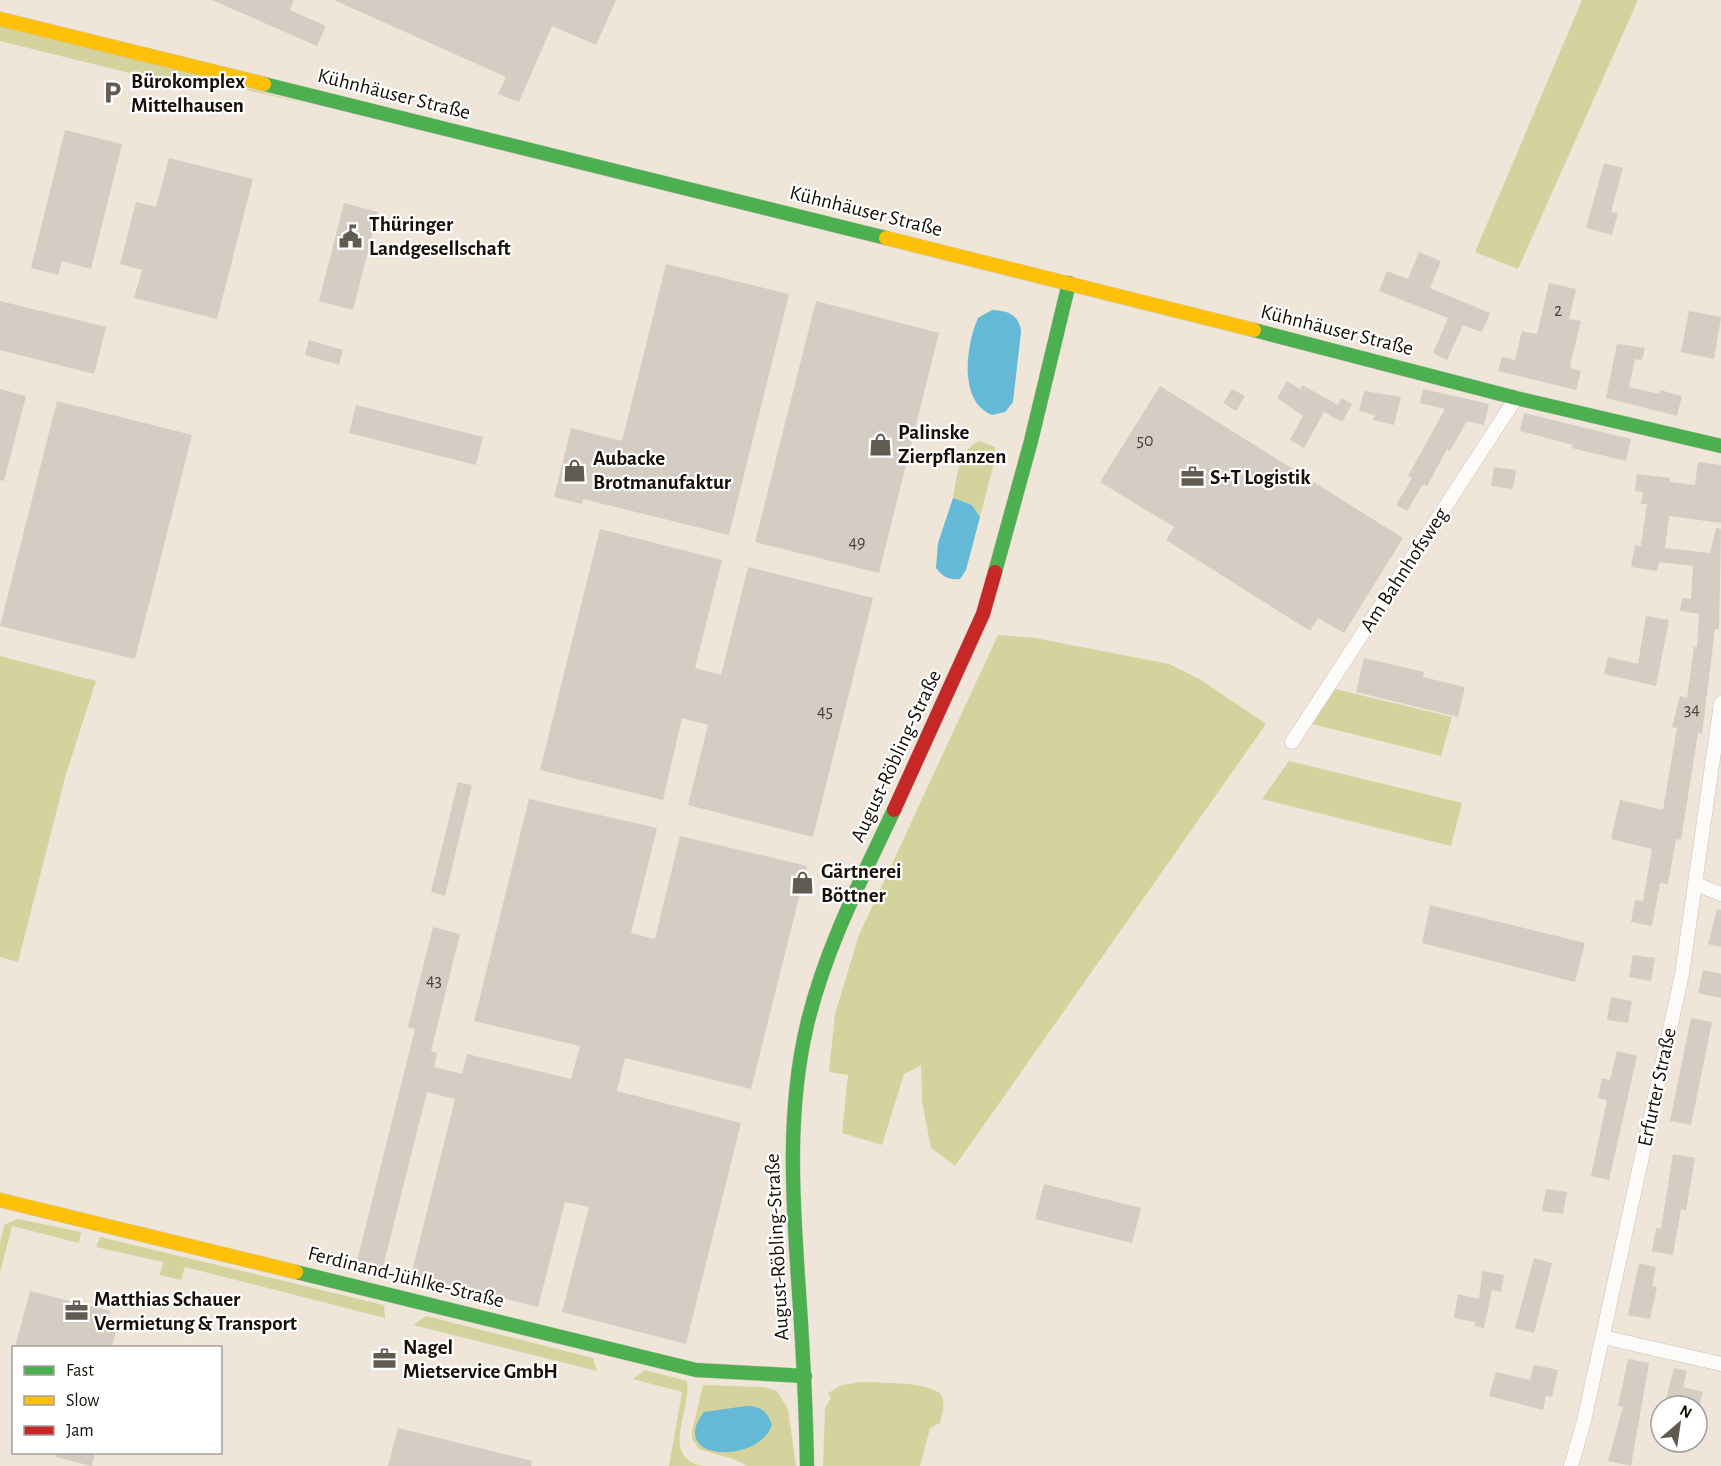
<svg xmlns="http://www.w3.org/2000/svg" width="1721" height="1466" viewBox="0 0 1721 1466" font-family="'Alegreya Sans',sans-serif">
	<rect width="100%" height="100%" fill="#efe5d9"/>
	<g fill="#d5d39d">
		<polygon points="1582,0 1638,0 1518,269 1475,252"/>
		<polygon points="0,25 309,104 210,82 178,85 0,41"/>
		<path d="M979,441L995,447L996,455L980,517L972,505L953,498C957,477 958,451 979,441Z"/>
		<polygon points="998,635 1035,638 1169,664 1201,680 1266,724 955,1166 931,1148 922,1101 921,1065 904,1074 882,1145 842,1133 848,1075 829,1072 835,1014 859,935"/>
		<polygon points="0,656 96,681 66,774 18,962 0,957"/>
		<polygon points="1335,689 1452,717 1441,756 1312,724"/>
		<polygon points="1289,761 1462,803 1451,846 1262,799"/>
		<polygon points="18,1219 81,1232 79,1243 12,1226 0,1273 0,1243 4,1225"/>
		<polygon points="100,1237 384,1305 385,1318 185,1267 181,1280 160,1275 163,1262 96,1247"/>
		<polygon points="426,1316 593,1358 597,1371 413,1325"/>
		<path d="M645,1370L687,1381C692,1409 659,1458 703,1466H669L682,1392L633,1379Z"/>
		<path d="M861,1382C877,1383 931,1381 941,1395C946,1403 942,1415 940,1423L930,1428L920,1466H823L825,1408L831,1398L828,1393L842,1385Z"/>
		<polygon points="703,1385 764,1387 777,1391 788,1409 796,1466 748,1466 733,1459 699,1449 692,1439 692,1431"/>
	</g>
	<g fill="#64bad6">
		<path d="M992,310C1008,310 1020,316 1021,332L1013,402L1005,412L992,415C958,402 966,345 978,318Z"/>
		<path d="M953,498L972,505L980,517L966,570L960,579C948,580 943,577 936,568L938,543Z"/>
		<path d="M746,1406C761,1406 767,1411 772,1425C758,1465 666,1461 704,1412Z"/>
	</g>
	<g fill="#d5ccc3">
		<polygon points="212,0 294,0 290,10 326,26 317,46"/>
		<polygon points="334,0 616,0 596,45 552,26 519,102 498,94 506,77"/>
		<polygon points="65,130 122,144 91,269 62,261 58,275 31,268"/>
		<polygon points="169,158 253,179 217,319 134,298 142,270 120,264 136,202 156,207"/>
		<polygon points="1604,163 1623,168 1611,212 1618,213 1612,235 1586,228"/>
		<polygon points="344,203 378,212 353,310 319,301"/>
		<polygon points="1419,252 1441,261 1430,288 1490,313 1482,332 1463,325 1447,360 1433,353 1448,318 1379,291 1387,271 1408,279"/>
		<polygon points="666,264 789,294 729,535 583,499 582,504 554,497 571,428 622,441"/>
		<polygon points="1549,283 1576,289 1569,319 1581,321 1570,365 1571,368 1581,371 1576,390 1498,371 1502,357 1515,360 1522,331 1537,334"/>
		<polygon points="0,301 106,327 94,374 0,350"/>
		<polygon points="816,301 939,333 879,573 755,542"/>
		<polygon points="1689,311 1721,317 1714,359 1681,352"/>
		<polygon points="309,340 343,350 339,365 305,355"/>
		<polygon points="1617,344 1645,348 1642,360 1635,359 1629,387 1659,394 1660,390 1682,396 1677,416 1606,398"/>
		<polygon points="1287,381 1300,389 1302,385 1338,405 1341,398 1352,404 1342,422 1324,412 1304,448 1290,440 1303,416 1277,398"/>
		<polygon points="1160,386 1403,538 1344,633 1318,618 1310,631 1166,540 1174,527 1100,482"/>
		<polygon points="0,389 26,396 4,481 0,480"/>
		<polygon points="1232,389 1245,396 1236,411 1223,403"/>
		<polygon points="1423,389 1489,404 1484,425 1467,421 1450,451 1447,449 1427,486 1423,484 1407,511 1396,505 1412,478 1408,476 1445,409 1420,403"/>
		<polygon points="1364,391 1401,397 1394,425 1373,420 1375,415 1359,411"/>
		<polygon points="57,401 192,435 135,659 0,626"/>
		<polygon points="356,405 483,437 476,465 349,433"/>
		<polygon points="1524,413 1631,439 1626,461 1572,448 1573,445 1520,431"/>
		<polygon points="1698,462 1721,465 1721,523 1669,516 1665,548 1710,553 1716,528 1721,529 1719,629 1715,629 1702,734 1698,733 1681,840 1676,839 1668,884 1660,883 1652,926 1631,922 1635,900 1643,901 1652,849 1611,839 1620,800 1663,810 1677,728 1672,727 1680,696 1687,698 1694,647 1697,647 1699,614 1680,611 1682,598 1691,599 1693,566 1659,562 1657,571 1631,567 1635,545 1641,546 1647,504 1641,504 1643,492 1635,491 1637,474 1670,478 1670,482 1695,485"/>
		<polygon points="1494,467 1516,470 1513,489 1491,486"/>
		<polygon points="600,529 722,560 695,668 721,675 748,567 873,598 813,837 688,805 708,725 682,718 663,800 540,770"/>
		<polygon points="1646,616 1669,620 1656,686 1604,674 1608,657 1638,664"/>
		<polygon points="1364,658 1424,672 1423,677 1465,687 1458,717 1356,692"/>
		<polygon points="458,782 472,785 445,896 431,892"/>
		<polygon points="529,799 657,828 631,933 655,939 680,836 807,866 751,1089 625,1058 617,1091 741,1123 686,1344 562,1312 589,1207 565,1202 538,1307 411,1275 455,1099 427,1092 381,1275 355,1269 415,1029 408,1027 433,927 460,934 431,1051 437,1053 434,1067 462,1074 467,1054 571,1079 580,1046 474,1021"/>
		<polygon points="1430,905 1585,943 1575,982 1422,943"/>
		<polygon points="1717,909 1721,910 1721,947 1708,944"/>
		<polygon points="1633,955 1655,958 1651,981 1629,977"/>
		<polygon points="1703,970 1721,974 1721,998 1698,993"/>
		<polygon points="1611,997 1632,1001 1628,1023 1607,1020"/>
		<polygon points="1691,1018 1712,1022 1691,1125 1670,1121"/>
		<polygon points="1617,1051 1637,1056 1609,1180 1591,1176 1607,1100 1598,1098 1602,1078 1610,1080"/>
		<polygon points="1673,1154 1695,1158 1686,1210 1681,1209 1673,1255 1652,1251 1656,1228 1661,1229"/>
		<polygon points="1044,1184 1141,1208 1132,1243 1035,1219"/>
		<polygon points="1546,1189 1567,1192 1563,1214 1542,1211"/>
		<polygon points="1534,1258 1552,1263 1534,1333 1515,1328"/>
		<polygon points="1639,1263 1656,1267 1652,1286 1657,1287 1650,1319 1628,1315"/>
		<polygon points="1482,1271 1504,1275 1501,1292 1492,1290 1484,1328 1475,1326 1475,1322 1454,1318 1458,1294 1479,1299"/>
		<polygon points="30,1291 110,1311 107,1325 117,1327 112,1347 15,1347"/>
		<polygon points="1628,1359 1649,1363 1631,1466 1608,1461 1623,1407 1618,1406"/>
		<polygon points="1534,1365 1558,1370 1552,1397 1546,1396 1543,1410 1489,1396 1496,1372 1530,1380"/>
		<polygon points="1674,1368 1687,1371 1683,1387 1703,1392 1699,1407 1666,1399"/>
		<polygon points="398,1428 532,1461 531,1466 388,1466"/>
		<polygon points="56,1452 95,1452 92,1466 55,1457"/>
	</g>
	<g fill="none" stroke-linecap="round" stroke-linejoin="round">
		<defs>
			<g id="street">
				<polyline points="1292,742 1516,398"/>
				<polyline points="1696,884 1721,894"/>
				<polyline points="1603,1337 1721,1364"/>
				<polyline points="1571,1466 1584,1421 1682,974 1721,703"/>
			</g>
			<g id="fast">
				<polyline points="264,84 886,238"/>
				<polyline points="1254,330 1516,398 1721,446"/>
				<polyline points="995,572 1031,441 1069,283"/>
				<polyline points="296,1272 696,1370 805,1376"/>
				<path d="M807,1466C806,1408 803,1351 799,1293C793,1204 786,1114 807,1025C825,949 861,880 894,810"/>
			</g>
			<g id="slow">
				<polyline points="0,19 264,84"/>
				<polyline points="886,238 1254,330"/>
				<polyline points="0,1200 296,1272"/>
			</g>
			<polyline id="jam" points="894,810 983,614 995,572"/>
		</defs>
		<use href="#street" stroke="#c8c1b7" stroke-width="15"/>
		<use href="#fast" stroke="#c8c1b7" stroke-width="15"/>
		<use href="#slow" stroke="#c8c1b7" stroke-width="15"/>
		<use href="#jam" stroke="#c8c1b7" stroke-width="15"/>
		<use href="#street" stroke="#fdfbf9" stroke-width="14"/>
		<use href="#fast" stroke="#4caf50" stroke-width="14"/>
		<use href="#slow" stroke="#ffc107" stroke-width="14"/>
		<use href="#jam" stroke="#c62828" stroke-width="14"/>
	</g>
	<defs>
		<symbol id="parking-bare" viewBox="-9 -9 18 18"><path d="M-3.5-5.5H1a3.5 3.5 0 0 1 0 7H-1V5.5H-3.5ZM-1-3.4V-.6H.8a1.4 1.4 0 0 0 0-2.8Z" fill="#625b51" stroke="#fff" stroke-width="2.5" paint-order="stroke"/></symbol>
		<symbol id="civic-bare" viewBox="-9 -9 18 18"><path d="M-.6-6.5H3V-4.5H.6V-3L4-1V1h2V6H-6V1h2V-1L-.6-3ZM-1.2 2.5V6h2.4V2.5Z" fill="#625b51" stroke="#fff" stroke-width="2.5" paint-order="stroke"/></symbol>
		<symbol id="shop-bare" viewBox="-9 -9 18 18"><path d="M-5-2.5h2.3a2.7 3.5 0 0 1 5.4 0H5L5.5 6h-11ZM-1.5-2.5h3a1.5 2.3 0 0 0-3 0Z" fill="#625b51" stroke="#fff" stroke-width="2.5" paint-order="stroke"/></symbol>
		<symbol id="office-bare" viewBox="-9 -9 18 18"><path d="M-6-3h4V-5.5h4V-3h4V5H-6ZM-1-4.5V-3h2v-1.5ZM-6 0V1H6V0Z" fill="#625b51" stroke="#fff" stroke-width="2.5" paint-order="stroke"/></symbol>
	</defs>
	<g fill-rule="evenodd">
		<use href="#parking-bare" x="96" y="76" width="33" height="33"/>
		<use href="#civic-bare" x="334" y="220" width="33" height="33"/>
		<use href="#shop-bare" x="864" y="428" width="33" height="33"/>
		<use href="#shop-bare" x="558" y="454" width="33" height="33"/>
		<use href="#office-bare" x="1176" y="460" width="33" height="33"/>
		<use href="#shop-bare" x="786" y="866" width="33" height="33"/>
		<use href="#office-bare" x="60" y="1294" width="33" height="33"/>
		<use href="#office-bare" x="368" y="1342" width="33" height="33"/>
	</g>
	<g text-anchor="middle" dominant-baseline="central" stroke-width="4.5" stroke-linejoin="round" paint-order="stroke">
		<g font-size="18" fill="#484139">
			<text x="1558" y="311">2</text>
			<text x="1145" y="441">50</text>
			<text x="857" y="543">49</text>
			<text x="1692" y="710">34</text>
			<text x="825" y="712">45</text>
			<text x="434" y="981">43</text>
		</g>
		<g font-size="21" font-weight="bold" fill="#161008" stroke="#fff" text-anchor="start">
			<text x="131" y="81">Bürokomplex<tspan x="131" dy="24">Mittelhausen</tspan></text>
			<text x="369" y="224">Thüringer<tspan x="369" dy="24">Landgesellschaft</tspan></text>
			<text x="898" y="432">Palinske<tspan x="898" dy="24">Zierpflanzen</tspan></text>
			<text x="593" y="458">Aubacke<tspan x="593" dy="24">Brotmanufaktur</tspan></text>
			<text x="1210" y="477">S+T Logistik</text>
			<text x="821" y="871">Gärtnerei<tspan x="821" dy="24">Böttner</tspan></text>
			<text x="94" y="1299">Matthias Schauer<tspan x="94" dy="24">Vermietung &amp; Transport</tspan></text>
			<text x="403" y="1347">Nagel<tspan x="403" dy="24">Mietservice GmbH</tspan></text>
		</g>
		<g font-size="21" fill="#161008" stroke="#fff">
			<text transform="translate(394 94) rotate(14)">Kühnhäuser Straße</text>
			<text transform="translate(866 211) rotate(14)">Kühnhäuser Straße</text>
			<text transform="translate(1337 330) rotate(14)">Kühnhäuser Straße</text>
			<text transform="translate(1404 570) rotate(-57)">Am Bahnhofsweg</text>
			<text transform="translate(896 756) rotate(-65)">August-Röbling-Straße</text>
			<text transform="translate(1657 1087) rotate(-78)">Erfurter Straße</text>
			<text transform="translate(777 1247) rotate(-93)">August-Röbling-Straße</text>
			<text transform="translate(406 1277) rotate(14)">Ferdinand-Jühlke-Straße</text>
		</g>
	</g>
	<rect x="12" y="1346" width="210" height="108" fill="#ffffff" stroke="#a29f9c" stroke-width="1.5"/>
	<rect x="24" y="1366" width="30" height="9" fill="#4caf50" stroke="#a29f9c" stroke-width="1.5"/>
	<text x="66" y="1376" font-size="18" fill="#161008">Fast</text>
	<rect x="24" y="1396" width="30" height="9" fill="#ffc107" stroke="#a29f9c" stroke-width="1.5"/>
	<text x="66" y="1406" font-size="18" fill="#161008">Slow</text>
	<rect x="24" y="1426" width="30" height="9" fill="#c62828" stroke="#a29f9c" stroke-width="1.5"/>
	<text x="66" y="1436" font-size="18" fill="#161008">Jam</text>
	<g transform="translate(1679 1424) rotate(29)"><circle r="28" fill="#ffffff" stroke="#a29f9c" stroke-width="1.5"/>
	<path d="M0-4.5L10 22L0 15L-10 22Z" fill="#625b51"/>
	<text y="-9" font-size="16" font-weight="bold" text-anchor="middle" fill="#161008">N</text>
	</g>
</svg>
